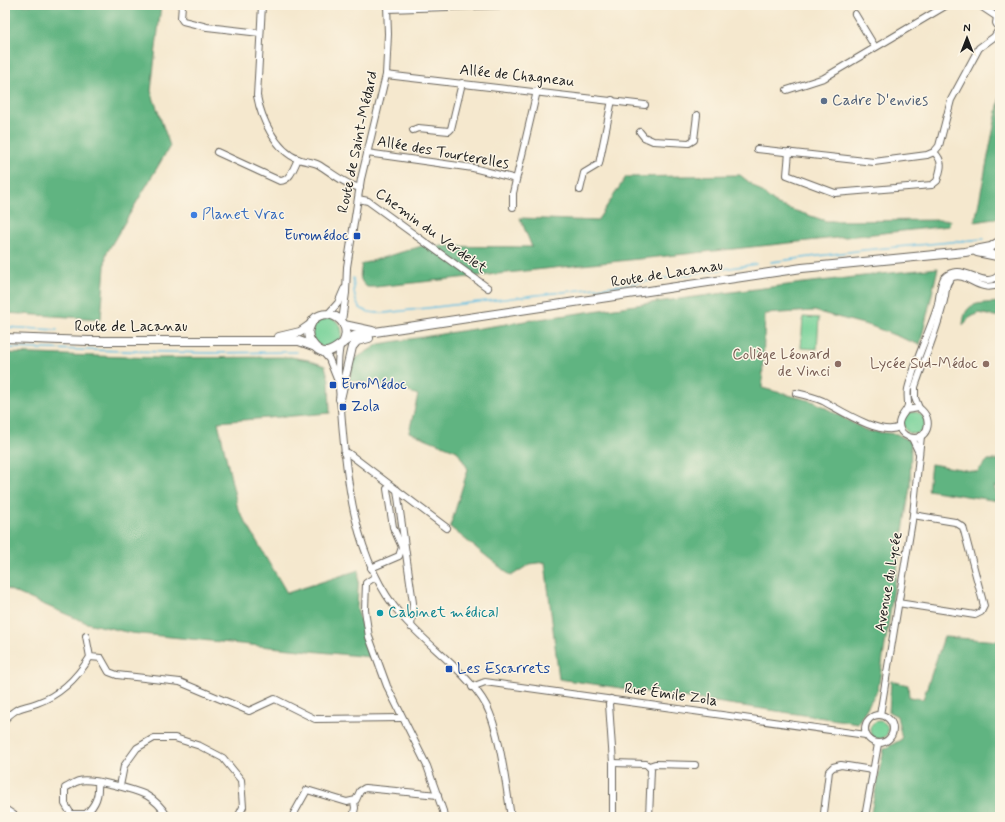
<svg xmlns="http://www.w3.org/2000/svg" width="1005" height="822" viewBox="0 0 1005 822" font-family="Mynerve,sans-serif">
	<rect width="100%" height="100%" fill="#fcf5e5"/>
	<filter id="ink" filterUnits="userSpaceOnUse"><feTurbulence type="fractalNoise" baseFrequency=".025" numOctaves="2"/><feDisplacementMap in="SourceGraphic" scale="8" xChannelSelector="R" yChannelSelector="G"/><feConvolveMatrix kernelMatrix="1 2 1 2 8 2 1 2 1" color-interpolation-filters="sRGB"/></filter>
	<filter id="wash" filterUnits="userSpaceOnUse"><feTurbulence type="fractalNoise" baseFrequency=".012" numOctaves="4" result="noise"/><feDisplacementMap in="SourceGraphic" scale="16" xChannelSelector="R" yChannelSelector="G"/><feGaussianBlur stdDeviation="0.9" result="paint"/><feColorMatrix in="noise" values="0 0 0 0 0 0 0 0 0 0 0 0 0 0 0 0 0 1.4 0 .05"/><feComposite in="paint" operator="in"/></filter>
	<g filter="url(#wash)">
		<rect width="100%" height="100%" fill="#f5e8ce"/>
		<g fill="#77d299" stroke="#4a775a">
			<polygon points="803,317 819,318 817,349 801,348"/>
			<circle cx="327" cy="333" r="15"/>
			<circle cx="914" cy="423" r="11"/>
			<circle cx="879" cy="730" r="9"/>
		</g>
		<g fill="#61b481" stroke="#3e684e">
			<polygon points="5,5 161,5 151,91 170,146 106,254 101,319 5,313"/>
			<polygon points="1000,96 1000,218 975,222"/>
			<path d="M740,175L778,205L826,221L950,220L949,226L375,287H367C358,280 360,274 362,264L422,246L532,247L520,218L597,221L626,177Z"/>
			<path d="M938,268L920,345L871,326L814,311L765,314L762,388L815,402L867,431L897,434L911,442L910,487L878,689L858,723L559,679L545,562L530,564L511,576L450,527L468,469L457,451L409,432L418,395L395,387L349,380L353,360L379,344C565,314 751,287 938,268Z"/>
			<path d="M1000,302V317L978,313L968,319L963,326C964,300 979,304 1000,302Z"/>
			<polygon points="5,353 156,358 291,357 308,360 325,366 329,380 330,413 218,422 238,509 287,593 359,570 357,608 370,657 131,633 87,623 5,588"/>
			<polygon points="988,460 1000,460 1000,488 994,486 998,501 928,490 931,464 977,472"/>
			<polygon points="944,637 1000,641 1000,817 870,817 884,749 902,739 897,716 889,712 891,681 908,685 909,697 923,699"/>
		</g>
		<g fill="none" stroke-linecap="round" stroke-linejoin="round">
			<g stroke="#66c0e3" stroke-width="1.5">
				<polyline points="771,262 864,250 983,239"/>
				<path d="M353,278C355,305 355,314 385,313L622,285L756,264"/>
				<polyline points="5,327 57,330"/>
				<polyline points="5,348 210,353 297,352"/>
			</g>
		</g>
	</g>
	<g filter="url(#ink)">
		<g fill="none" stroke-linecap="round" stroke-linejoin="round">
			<defs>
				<g id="minor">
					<polyline points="182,5 181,18 183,21 207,27 260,33"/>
					<path d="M262,5L257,96C261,118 276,151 298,159C306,162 312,161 319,165C332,173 346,185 360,188"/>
					<polyline points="979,5 997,17"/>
					<polyline points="388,9 507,5"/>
					<polyline points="855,14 875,47"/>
					<polyline points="1000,14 997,17 996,23 1000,30"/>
					<polyline points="386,75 645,105"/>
					<polyline points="787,90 824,78 947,5"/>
					<polyline points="413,130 418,128 449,131 451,129 462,83"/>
					<polyline points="640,132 644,137 653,141 689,143 694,140 697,115"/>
					<polyline points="757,149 874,162 927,155 934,152 939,146 951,100 979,48 994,37 999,29"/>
					<path d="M217,152L280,181C290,181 294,167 298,159"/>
					<path d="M789,152L787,175L835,193L932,185L937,181C941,168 944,162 934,152"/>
					<polyline points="367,153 473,168 516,179"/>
					<polyline points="580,190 584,173 599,164 612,100"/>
					<polyline points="358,199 368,201 488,288"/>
					<polyline points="513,207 513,193 537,91"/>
					<polyline points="328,314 338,303 344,289"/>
					<polyline points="342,321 346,293 347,267 361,179 386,75 388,34 387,5"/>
					<path d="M340,346C336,366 339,389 341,409C346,479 354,560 401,615C426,645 468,672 486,705C500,731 506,786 511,817"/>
					<polyline points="322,351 329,359 337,379"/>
					<path d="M796,393C805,395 814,397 823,401C840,410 881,437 899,427"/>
					<path d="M919,408L915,398V387C925,357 939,326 945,296C946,289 946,280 953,277C968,272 978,294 1000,284"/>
					<path d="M906,410L919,408C936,420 926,443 909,437C903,435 899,430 899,424C899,416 907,412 908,405C908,399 907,394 908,389C915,361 928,335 937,308C940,298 939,287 944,278C962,259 984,293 1000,274"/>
					<polyline points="912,438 919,453"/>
					<polyline points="344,453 348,453 447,528"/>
					<polyline points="397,490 413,603 411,627"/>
					<polyline points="371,568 399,556 402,547 393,527 387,489"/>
					<polyline points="375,577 366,583 365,610 369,637 387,686 427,766 443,811 444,817"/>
					<polyline points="898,603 975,615 981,612 984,606 963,527 955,522 913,515"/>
					<polyline points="86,636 90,657 101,658 109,672 117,675 180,682 249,711 275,699 315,719 402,718"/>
					<polyline points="472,687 485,682 866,735"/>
					<polyline points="611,699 609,704 613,763 613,817"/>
					<circle cx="879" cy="729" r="14"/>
					<polyline points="880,715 913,515 921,436"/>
					<path d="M5,719C20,705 20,709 37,703C60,695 77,678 90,657"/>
					<polyline points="613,763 646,764 651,769 649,817"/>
					<polyline points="649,766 655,764 695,765"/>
					<path d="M98,782C99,796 96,804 86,814H71L65,804V788C70,786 74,782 79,781C90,777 135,790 146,795C155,800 163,809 168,817"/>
					<polyline points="120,786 124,766 137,748 154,738 175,738 200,746 223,758 241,780 243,807 238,817"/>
					<polyline points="5,809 17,817"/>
					<polyline points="824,813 829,771 833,767 841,765 872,770"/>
					<polyline points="292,817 307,790 347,802 356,800 360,791 365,788 438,795"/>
					<polyline points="353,817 355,808 354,801"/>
					<polyline points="865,817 878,744"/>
				</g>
				<g id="major">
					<polyline points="977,252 997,256"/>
					<polyline points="344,325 372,331"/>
					<polyline points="279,337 300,332 310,325"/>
					<polyline points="5,338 89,341 299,341 313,346"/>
					<path d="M343,343C356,317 318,303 310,326C307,332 308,338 312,343C327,365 340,341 354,336C360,334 368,333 375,332L802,268L965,252L991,247L997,243"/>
					<polyline points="340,399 352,347 357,341 369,338"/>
				</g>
			</defs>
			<use href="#minor" stroke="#68635a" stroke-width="8"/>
			<use href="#major" stroke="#68635a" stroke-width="10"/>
			<use href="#minor" stroke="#fff" stroke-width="6"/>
			<use href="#major" stroke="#fff" stroke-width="8"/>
		</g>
	</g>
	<circle fill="#5c6f8a" stroke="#fcf5e5" stroke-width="1.5" cx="824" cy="101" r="4"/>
	<circle fill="#3f7fe0" stroke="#fcf5e5" stroke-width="1.5" cx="194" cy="215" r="4"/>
	<g fill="#1a4fb4" stroke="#fcf5e5" stroke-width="1.5">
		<rect x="353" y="232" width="8" height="8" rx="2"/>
		<rect x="329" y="381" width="8" height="8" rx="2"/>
		<rect x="339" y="403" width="8" height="8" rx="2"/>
		<rect x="445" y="665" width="8" height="8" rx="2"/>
	</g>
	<g fill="#8d6e63" stroke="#fcf5e5" stroke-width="1.5">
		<circle cx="838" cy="364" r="4"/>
		<circle cx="986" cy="364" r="4"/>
	</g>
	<circle fill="#0f9aa8" stroke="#fcf5e5" stroke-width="1.5" cx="380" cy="613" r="4"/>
	<g text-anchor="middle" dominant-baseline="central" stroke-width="3" stroke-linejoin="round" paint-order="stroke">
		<g font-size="15" fill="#1c1c1c" stroke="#fcf5e5">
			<text transform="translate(517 76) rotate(6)">Allée de Chagneau</text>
			<text transform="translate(358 142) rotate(-78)">Route de Saint-Médard</text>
			<text transform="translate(443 153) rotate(10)">Allée des Tourterelles</text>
			<text transform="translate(431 231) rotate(36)">Chemin du Verdelet</text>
			<text transform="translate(667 274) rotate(-9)">Route de Lacanau</text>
			<text x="131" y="327">Route de Lacanau</text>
			<text transform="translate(889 582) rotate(-80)">Avenue du Lycée</text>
			<text transform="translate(671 695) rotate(8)">Rue Émile Zola</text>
		</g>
		<g font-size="15" fill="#4e5e75" stroke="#fcf5e5" text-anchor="start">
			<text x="832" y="101">Cadre D'envies</text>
		</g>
		<g font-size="15" fill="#366cbe" stroke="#fcf5e5" text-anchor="start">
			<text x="202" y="215">Planet Vrac</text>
		</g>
		<g font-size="15" fill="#164399" stroke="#fcf5e5" text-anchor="start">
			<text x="349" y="236" text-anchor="end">Euromédoc</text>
			<text x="341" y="385">EuroMédoc</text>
			<text x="351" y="407">Zola</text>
			<text x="457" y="669">Les Escarrets</text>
		</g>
		<g font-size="15" fill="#785e54" stroke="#fcf5e5" text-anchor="end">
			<text x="830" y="355">Collège Léonard<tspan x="830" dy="17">de Vinci</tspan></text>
			<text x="978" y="364">Lycée Sud-Médoc</text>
		</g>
		<g font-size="15" fill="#0d838f" stroke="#fcf5e5" text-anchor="start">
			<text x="388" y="613">Cabinet médical</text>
		</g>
	</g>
	<rect width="1005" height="822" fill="none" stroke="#fcf5e5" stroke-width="20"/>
	<g transform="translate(967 38)" stroke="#fcf5e5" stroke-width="3" paint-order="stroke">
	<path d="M0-3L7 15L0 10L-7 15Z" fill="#1c1c1c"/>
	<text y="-6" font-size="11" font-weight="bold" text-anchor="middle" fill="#1c1c1c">N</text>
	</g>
</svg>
